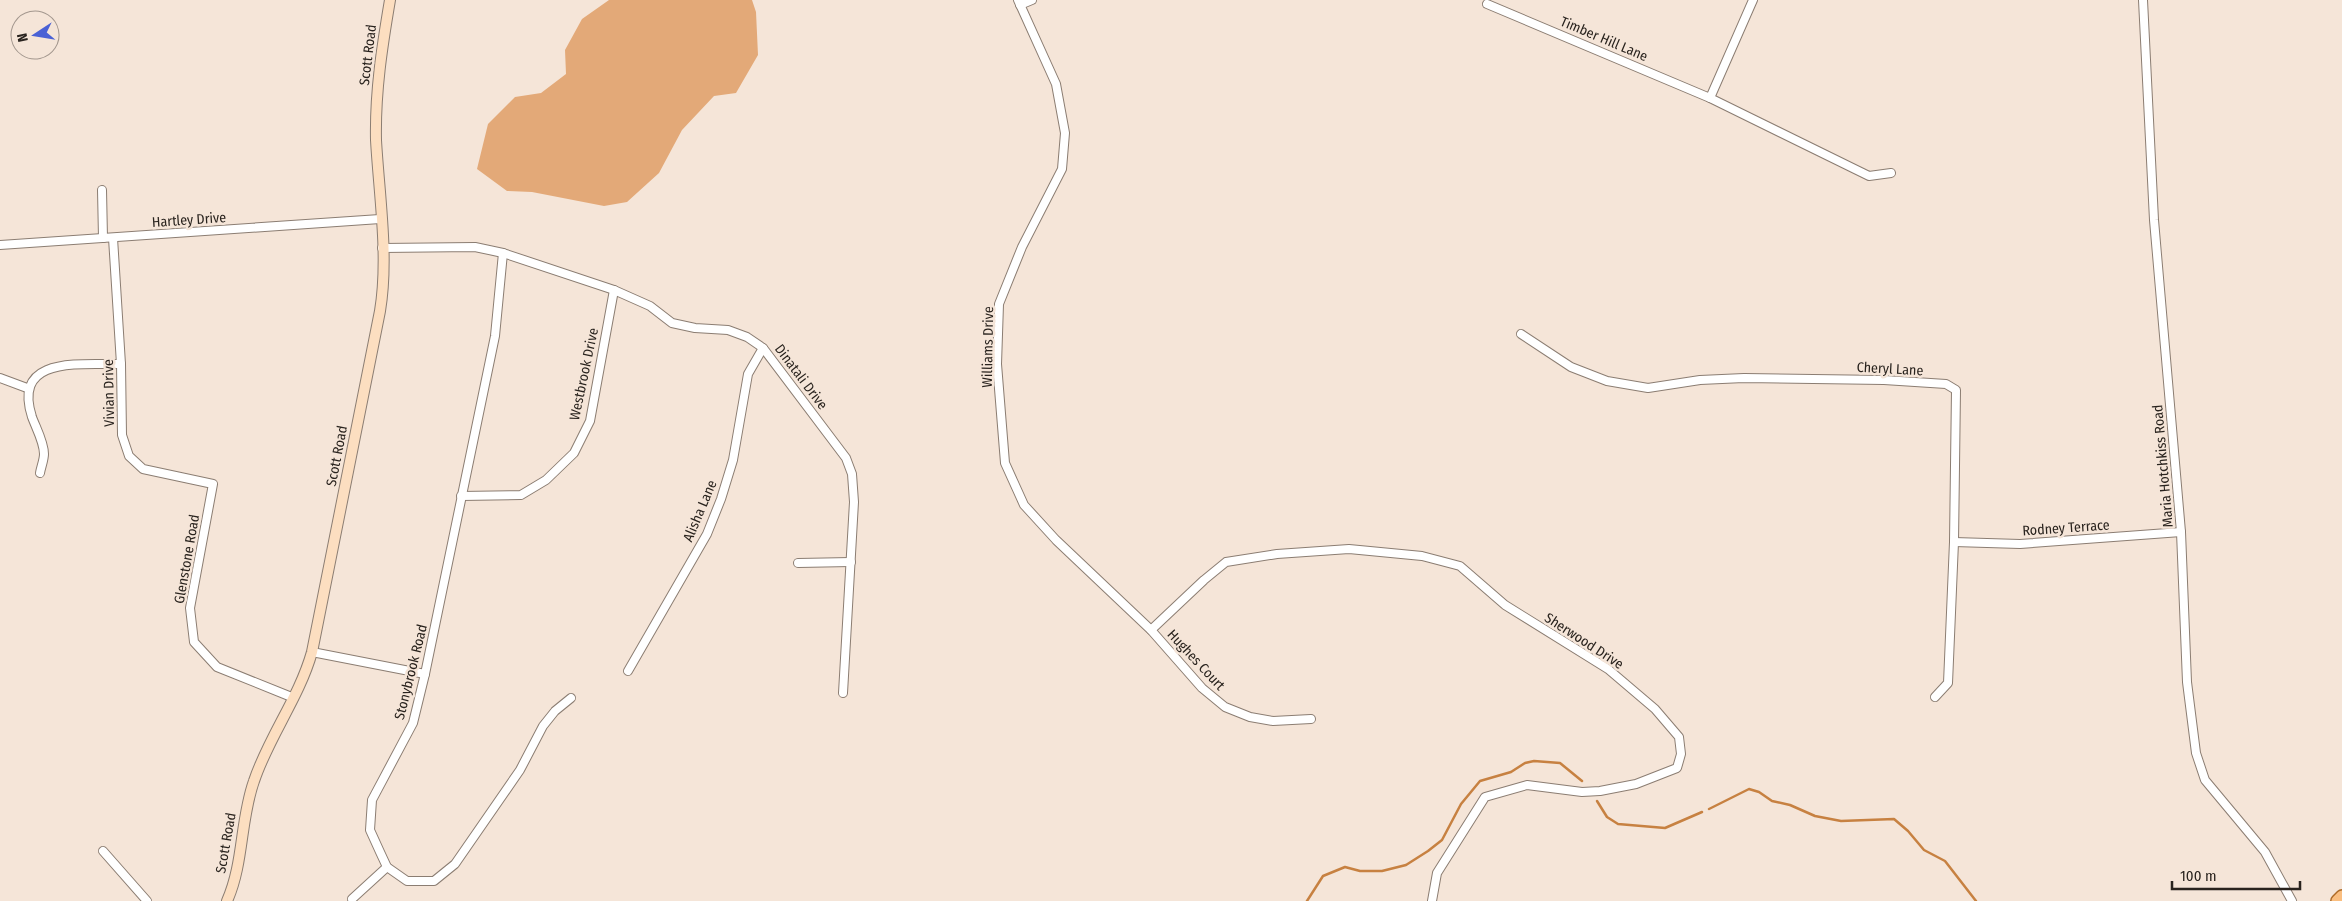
<svg xmlns="http://www.w3.org/2000/svg" width="2342" height="901" viewBox="0 0 2342 901" font-family="'Fira Sans Condensed',sans-serif">
	<rect width="100%" height="100%" fill="#f5e5d8"/>
	<polygon fill="#e3a978" points="609,0 752,0 756,12 758,55 736,93 714,96 682,130 659,173 627,202 604,206 532,192 507,191 477,169 488,124 515,97 541,93 566,74 565,50 582,19"/>
	<g fill="none" stroke-linecap="round" stroke-linejoin="round">
		<g stroke="#c78141" stroke-width="2.5">
			<polyline points="1597,801 1607,817 1618,824 1665,828 1702,812"/>
			<polyline points="1709,809 1749,789 1759,792 1772,801 1790,805 1815,816 1841,821 1894,819 1908,831 1924,850 1945,861 1976,901"/>
			<polyline points="1307,901 1323,876 1345,867 1360,871 1382,871 1406,865 1428,851 1442,840 1461,804 1480,781 1511,772 1525,763 1534,761 1560,763 1582,781"/>
		</g>
		<defs>
			<g id="minor">
				<polyline points="1018,0 1056,84 1065,133 1062,169 1022,247 999,304 997,364 1005,463 1024,505 1056,540 1151,630 1202,688 1225,707 1250,717 1273,721 1311,719"/>
				<polyline points="2143,0 2154,220 2181,532 2187,682 2196,753 2205,780 2265,852 2292,901"/>
				<polyline points="1487,4 1710,98 1869,176 1891,173"/>
				<polyline points="1020,5 1032,0"/>
				<polyline points="1710,98 1753,0"/>
				<polyline points="102,190 103,238"/>
				<polyline points="113,238 121,364 122,435 129,456 143,469 213,484 190,608 194,642 217,667 294,698"/>
				<polyline points="0,245 380,219"/>
				<polyline points="382,248 475,247 503,253 614,290 650,306 672,323 695,328 728,330 747,337 763,348 846,458 852,474 854,502 843,693"/>
				<polyline points="503,253 495,336 425,674 413,723 372,800 370,830 380,852 387,867 407,881 434,881 455,864 520,770 543,726 555,711 571,698"/>
				<polyline points="1521,334 1571,367 1607,381 1648,388 1700,380 1744,378 1884,380 1946,384 1956,390 1954,542 1948,683 1935,697"/>
				<polyline points="0,378 27,388"/>
				<path d="M40,473C41,467 44,460 44,454C44,442 36,428 32,417C12,355 81,365 121,364"/>
				<polyline points="461,496 521,495 546,480 574,453 590,421 614,290"/>
				<polyline points="1954,542 2020,544 2181,532"/>
				<polyline points="798,563 851,562"/>
				<polyline points="1151,630 1204,580 1226,562 1277,554 1349,549 1422,556 1460,566 1505,605 1608,669 1655,709 1679,737 1681,754 1677,768 1636,784 1600,791 1582,792 1527,785 1485,797 1437,873 1432,901"/>
				<polyline points="312,652 425,674"/>
				<polyline points="628,671 707,534 721,499 733,460 748,374 763,348"/>
				<polyline points="103,851 147,901"/>
				<polyline points="352,899 387,867"/>
			</g>
			<path id="secondary" d="M227,901C244,863 240,820 254,781C269,736 299,698 312,652L380,311C389,257 379,194 376,140C375,92 382,47 390,0"/>
			<polyline id="primary" points="2337,901 2342,896"/>
		</defs>
		<use href="#minor" stroke="#8b7d72" stroke-width="10"/>
		<use href="#secondary" stroke="#8b7d72" stroke-width="12"/>
		<use href="#primary" stroke="#ae6b27" stroke-width="14"/>
		<use href="#minor" stroke="#fff" stroke-width="8"/>
		<use href="#secondary" stroke="#fcdec0" stroke-width="10"/>
		<use href="#primary" stroke="#fabe80" stroke-width="11"/>
	</g>
	<g text-anchor="middle" dominant-baseline="central" stroke-width="5" stroke-linejoin="round" paint-order="stroke">
		<g font-size="14" fill="#29231e" stroke="#f5e5d8">
			<text transform="translate(1604 39) rotate(23)">Timber Hill Lane</text>
			<text transform="translate(368 55) rotate(-83)">Scott Road</text>
			<text transform="translate(189 220) rotate(-4)">Hartley Drive</text>
			<text transform="translate(988 347) rotate(-89)">Williams Drive</text>
			<text transform="translate(1890 369) rotate(3)">Cheryl Lane</text>
			<text transform="translate(584 374) rotate(-78)">Westbrook Drive</text>
			<text transform="translate(801 377) rotate(53)">Dinatali Drive</text>
			<text transform="translate(109 393) rotate(-91)">Vivian Drive</text>
			<text transform="translate(337 456) rotate(-79)">Scott Road</text>
			<text transform="translate(2163 466) rotate(-95)">Maria Hotchkiss Road</text>
			<text transform="translate(700 511) rotate(-67)">Alisha Lane</text>
			<text transform="translate(2066 528) rotate(-4)">Rodney Terrace</text>
			<text transform="translate(187 559) rotate(-80)">Glenstone Road</text>
			<text transform="translate(1584 641) rotate(33)">Sherwood Drive</text>
			<text transform="translate(1196 660) rotate(47)">Hughes Court</text>
			<text transform="translate(411 672) rotate(-76)">Stonybrook Road</text>
			<text transform="translate(226 843) rotate(-80)">Scott Road</text>
		</g>
	</g>
	<g transform="translate(35 35) rotate(258)"><circle r="24" fill="#f5e5d8" stroke="#a3978e"/>
	<path d="M0-4L9 19L0 12L-9 19Z" fill="#4a61d5"/>
	<text y="-8" font-size="14" font-weight="bold" text-anchor="middle" fill="#29231e">N</text>
	</g>
	<path d="M2172 881v8h128v-8" fill="none" stroke="#29231e" stroke-width="2.5"/>
	<text x="2180" y="881" font-size="15" fill="#29231e" stroke="#f5e5d8" stroke-width="4" paint-order="stroke">100 m</text>
</svg>
